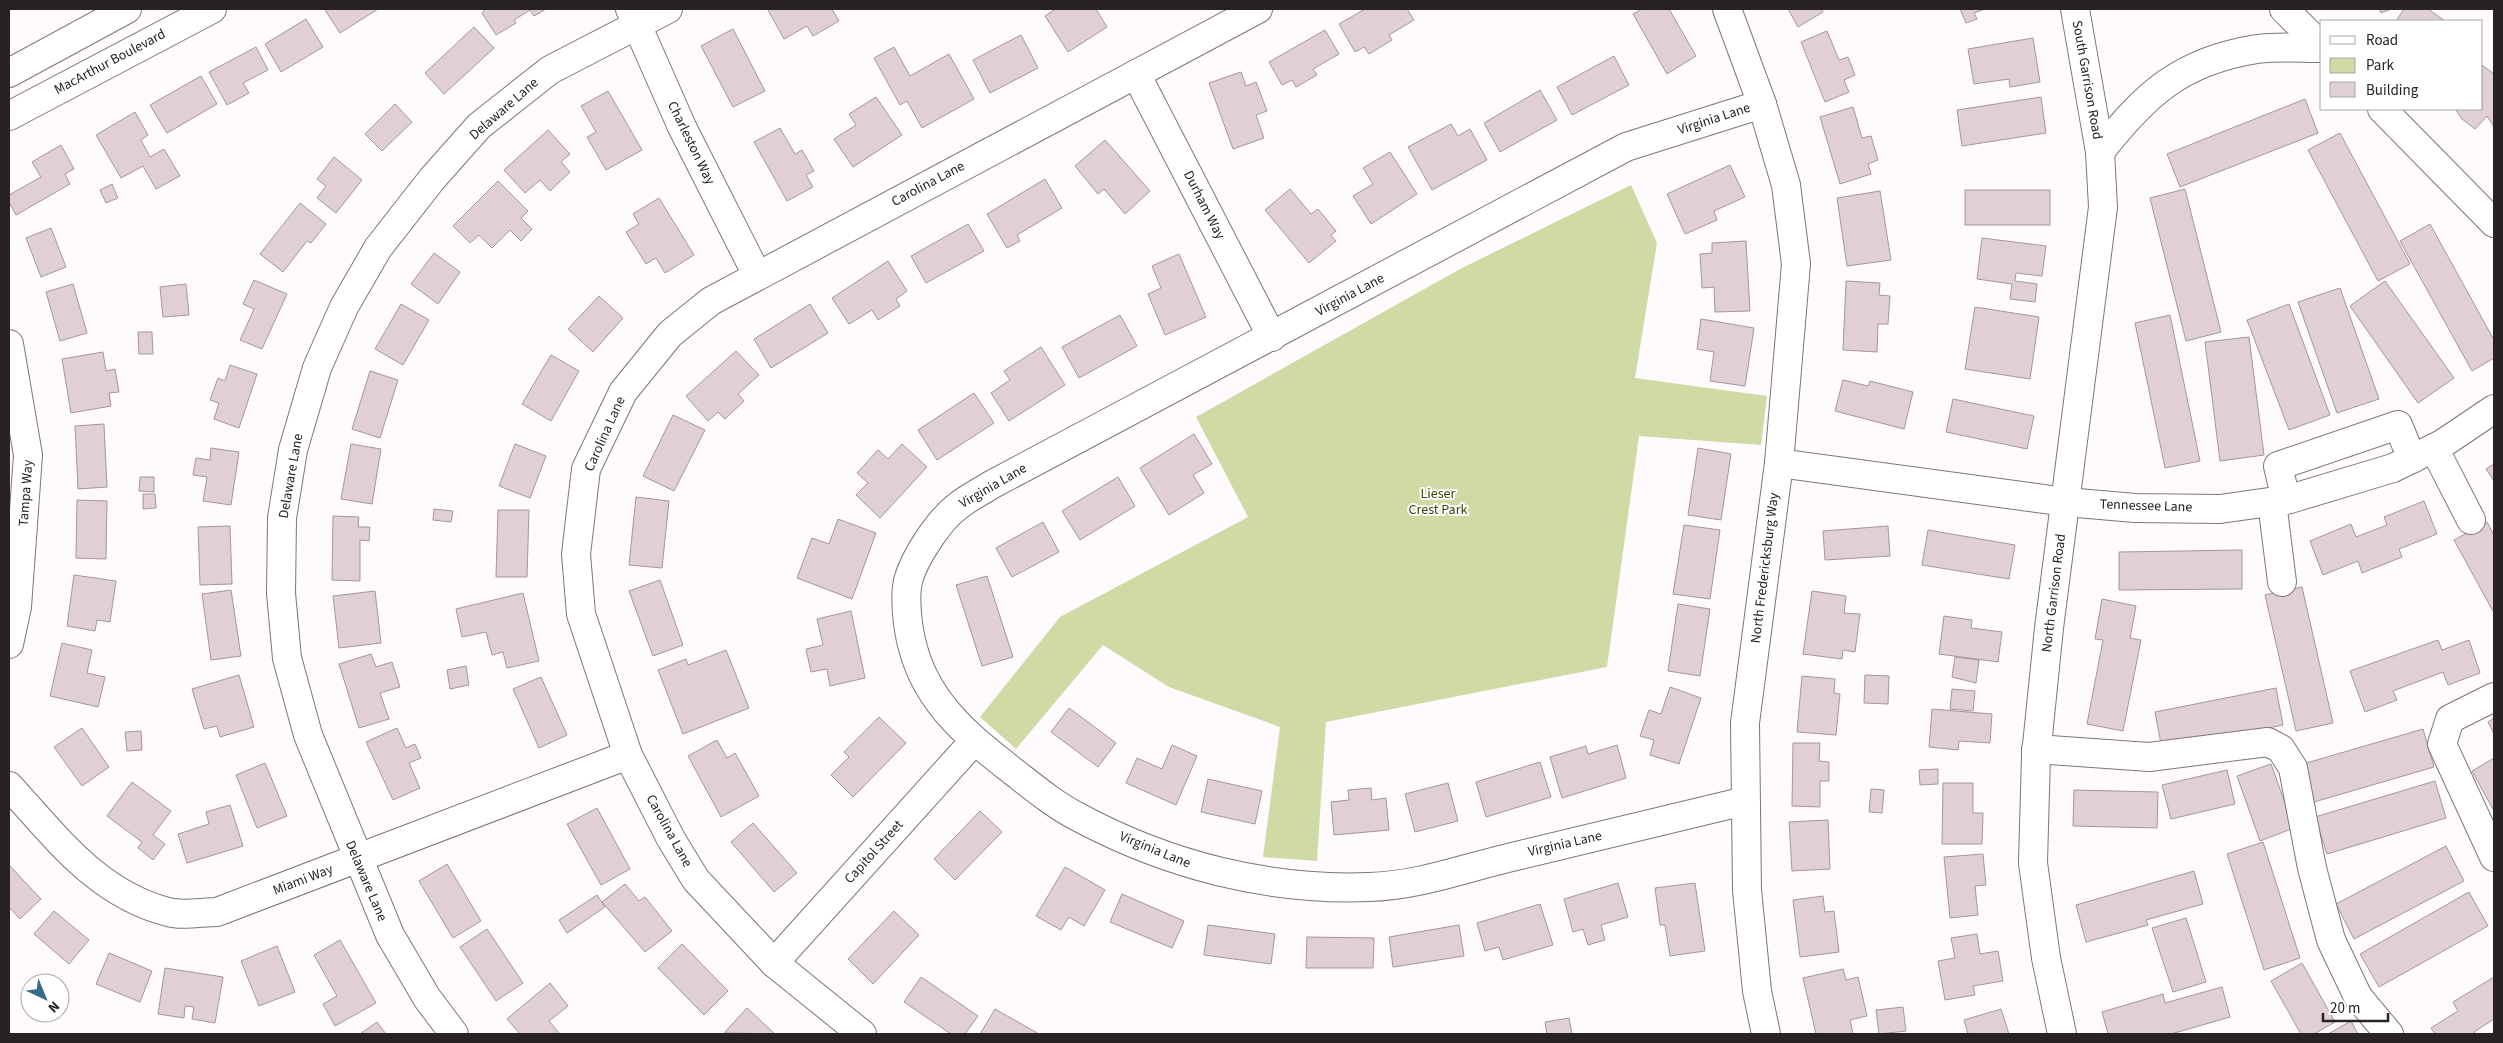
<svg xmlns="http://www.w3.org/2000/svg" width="2503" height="1043" viewBox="0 0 2503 1043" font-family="'Source Sans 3',sans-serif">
	<rect width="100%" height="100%" fill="#fefafe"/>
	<polygon fill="#cfdaa4" points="1631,185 1657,243 1635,378 1767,396 1761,445 1639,436 1607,667 1326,722 1317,861 1263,857 1280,727 1169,687 1103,645 1016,749 980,717 1060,617 1248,517 1196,417 1460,269"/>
	<g fill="#e0d0d5" stroke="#a5969b">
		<polygon points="327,9 378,9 340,33 325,10"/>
		<polygon points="486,9 546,9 534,16 530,10 514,20 516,23 496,35 482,13"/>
		<polygon points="771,9 832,9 839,21 813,36 807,26 784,39 768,10"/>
		<polygon points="1056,9 1096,9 1107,27 1068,52 1045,16"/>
		<polygon points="1365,9 1407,9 1414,20 1389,35 1392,40 1369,54 1364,47 1355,52 1339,24"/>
		<polygon points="1642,9 1669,9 1696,56 1667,74 1633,14"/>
		<polygon points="1788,9 1821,9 1823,12 1798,27"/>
		<polygon points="1960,9 1985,9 1974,13 1977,19 1966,23"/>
		<polygon points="2379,9 2391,9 2381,13"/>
		<polygon points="2404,9 2428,9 2445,21 2396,21"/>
		<polygon points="306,19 323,47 281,72 265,44"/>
		<polygon points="474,27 494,48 444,94 425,73"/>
		<polygon points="733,29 765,91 733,107 701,46"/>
		<polygon points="1325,30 1339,54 1313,69 1317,75 1296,87 1292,80 1282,85 1269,62"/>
		<polygon points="1827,31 1839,60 1848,57 1855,75 1844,80 1849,92 1825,102 1801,42"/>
		<polygon points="1021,35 1038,68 990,93 973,60"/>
		<polygon points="2033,38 2040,82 2010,87 2009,79 1974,84 1968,49"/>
		<polygon points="256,47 268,70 243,83 249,93 227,105 209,72"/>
		<polygon points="894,47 910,76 949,54 974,99 922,128 907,101 900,105 874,58"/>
		<polygon points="1614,56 1629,85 1572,115 1557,87"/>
		<polygon points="2482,65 2494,74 2494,127 2487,116 2475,129 2462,119 2455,109 2482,109"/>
		<polygon points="1241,72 1246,86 1256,82 1267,111 1256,115 1264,138 1233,149 1209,83"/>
		<polygon points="201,76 217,104 167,133 150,105"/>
		<polygon points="1540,90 1557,120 1500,152 1484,123"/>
		<polygon points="608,91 642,150 606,170 587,137 596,132 581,106"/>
		<polygon points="876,97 902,135 853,167 834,139 856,125 849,114"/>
		<polygon points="2041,97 2046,133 1962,146 1957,110"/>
		<polygon points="2305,99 2318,133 2180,187 2167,154"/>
		<polygon points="395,104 412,122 382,151 365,134"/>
		<polygon points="1853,107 1862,138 1871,136 1878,160 1868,164 1871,174 1840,184 1820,117"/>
		<polygon points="135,112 148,135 141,140 150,157 164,149 180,176 156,189 143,166 121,178 96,135"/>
		<polygon points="1451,124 1458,136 1470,129 1487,160 1432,190 1408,147"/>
		<polygon points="780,128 795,154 802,150 814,171 806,175 813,187 787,201 754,142"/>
		<polygon points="548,130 570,154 561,162 570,172 550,191 540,180 525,193 504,170"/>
		<polygon points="2340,133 2410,264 2378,281 2308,150"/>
		<polygon points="1105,140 1150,191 1125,214 1104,189 1098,194 1075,166"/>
		<polygon points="61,145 74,169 65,174 70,184 16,215 9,202 9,195 41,177 32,162"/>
		<polygon points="1390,152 1417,194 1371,224 1353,196 1373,184 1363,168"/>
		<polygon points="334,157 362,180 336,213 317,198 326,186 317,179"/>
		<polygon points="1730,165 1745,197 1714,211 1717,220 1685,234 1667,194"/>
		<polygon points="1045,179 1062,208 1017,235 1020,241 1007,248 987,214"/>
		<polygon points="498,181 528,211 521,218 532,229 521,241 510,230 492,248 479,235 470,243 453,226"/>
		<polygon points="112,184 118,198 106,203 100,190"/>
		<polygon points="1290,189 1311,214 1318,209 1336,231 1331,235 1336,241 1309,263 1265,210"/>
		<polygon points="2185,189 2221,332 2186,341 2150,198"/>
		<rect x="1965" y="190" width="85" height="35"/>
		<polygon points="1880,191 1891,260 1847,266 1837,198"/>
		<polygon points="659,198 694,255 665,273 656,258 646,264 626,232 639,224 633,214"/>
		<polygon points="300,203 326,224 311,243 307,241 283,272 260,254"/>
		<polygon points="968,224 984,251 926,283 911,256"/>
		<polygon points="2430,224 2494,340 2494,358 2472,371 2400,241"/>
		<polygon points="51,228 66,267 41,277 26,238"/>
		<polygon points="1982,238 2046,246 2042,276 2016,273 2015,281 2037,284 2035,302 2010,299 2012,284 1977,279"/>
		<polygon points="1746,241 1750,311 1715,312 1714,287 1702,288 1700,254 1712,253 1712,243"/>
		<polygon points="434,253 460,272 438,304 411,284"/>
		<polygon points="1179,254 1206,317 1165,335 1148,294 1161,288 1152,266"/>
		<polygon points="888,261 907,291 896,299 900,306 878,320 872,310 849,324 832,298"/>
		<polygon points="254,280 287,294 262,349 240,340 254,309 243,304"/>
		<polygon points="1846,281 1880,283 1879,295 1890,296 1888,324 1878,324 1877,352 1843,350"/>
		<polygon points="2385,281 2454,378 2418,403 2350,306"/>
		<polygon points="73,284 87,333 60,341 46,292"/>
		<polygon points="186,284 189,315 163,317 160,287"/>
		<polygon points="2340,288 2379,399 2337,413 2298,302"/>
		<polygon points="599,296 623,318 593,352 568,329"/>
		<polygon points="401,304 429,320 403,365 375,349"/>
		<polygon points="810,304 828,333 771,368 754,339"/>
		<polygon points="2289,304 2330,415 2289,430 2247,320"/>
		<polygon points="1975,307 2039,317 2030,379 1965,369"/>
		<polygon points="1120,315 1137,346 1079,378 1062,347"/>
		<polygon points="2170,315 2200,461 2165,468 2135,323"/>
		<polygon points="1701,319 1754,328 1745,386 1710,381 1714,352 1697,349"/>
		<polygon points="138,332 152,332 153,354 139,354"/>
		<polygon points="2249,337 2264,455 2220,461 2205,342"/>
		<polygon points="1041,347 1065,385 1009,421 991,393 1010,380 1004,371"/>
		<polygon points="736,351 759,375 738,394 744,401 725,419 718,412 708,421 686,396"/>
		<polygon points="103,352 106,371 115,369 119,392 109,393 111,406 71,413 62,359"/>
		<polygon points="551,355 579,371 551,421 522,404"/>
		<polygon points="230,365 257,374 239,428 214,419 219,403 210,400 218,378 225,381"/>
		<polygon points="370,371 398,380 380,438 352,429"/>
		<polygon points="1843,380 1868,386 1870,381 1913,392 1904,429 1835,411"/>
		<polygon points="974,393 994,423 937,460 918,430"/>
		<polygon points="1953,399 2034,416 2027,449 1946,432"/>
		<polygon points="673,415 705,430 674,491 643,476"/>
		<polygon points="104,424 107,487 78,489 75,426"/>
		<polygon points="1194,434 1212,464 1193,475 1204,493 1169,515 1140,468"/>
		<polygon points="351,444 381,449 372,504 341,499"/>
		<polygon points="515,444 546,456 530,498 499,486"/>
		<polygon points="902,444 927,467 880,518 856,495 868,483 857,473 878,450 888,459"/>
		<polygon points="211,448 239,452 231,505 203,501 207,477 193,475 196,458 210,460"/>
		<polygon points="1698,448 1731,454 1721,520 1688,515"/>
		<polygon points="2494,464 2494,481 2486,469"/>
		<polygon points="140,477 154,477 154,492 139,491"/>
		<polygon points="1118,477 1135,506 1080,540 1062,511"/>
		<polygon points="143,494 155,494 156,508 143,509"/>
		<polygon points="636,497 669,501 662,568 629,565"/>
		<polygon points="77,500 107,501 106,559 76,558"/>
		<polygon points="2424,501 2437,534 2399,549 2402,557 2362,573 2358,561 2323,575 2310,541 2351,524 2356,537 2387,525 2384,517"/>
		<polygon points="434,509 453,511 451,522 433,520"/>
		<polygon points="498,510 529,510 527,577 496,577"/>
		<polygon points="333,516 359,517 358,527 370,527 369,541 360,540 360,581 332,580"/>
		<polygon points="838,519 876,533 852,599 797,578 812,538 829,544"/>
		<polygon points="1043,522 1059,552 1012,577 996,548"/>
		<polygon points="2487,522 2494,535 2494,613 2454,540"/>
		<polygon points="1684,525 1720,530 1710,599 1673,594"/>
		<polygon points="230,526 232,584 200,585 198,527"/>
		<polygon points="1888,526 1890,556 1825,560 1823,531"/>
		<polygon points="1928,530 2015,545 2009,579 1922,565"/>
		<polygon points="2242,550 2242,589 2119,590 2119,552"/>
		<polygon points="74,575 116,581 110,622 97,620 95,631 67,626"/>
		<polygon points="987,576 1013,657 982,666 956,585"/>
		<polygon points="660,580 683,645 653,656 629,591"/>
		<polygon points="2302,587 2333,723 2296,731 2265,595"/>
		<polygon points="231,590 241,656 211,660 202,594"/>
		<polygon points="375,591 381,643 339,648 333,596"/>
		<polygon points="1812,591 1846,596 1844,613 1860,614 1855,652 1843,650 1842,659 1803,654"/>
		<polygon points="523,593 539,661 507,668 503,652 492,655 486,632 462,637 456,609"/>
		<polygon points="2102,599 2136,606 2130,638 2141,640 2123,731 2087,724 2103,640 2095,639"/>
		<polygon points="1678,604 1710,609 1700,676 1668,671"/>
		<polygon points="851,611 865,678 830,686 827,669 811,672 806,649 823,645 817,619"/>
		<polygon points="1944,616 1972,620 1971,628 2002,632 1998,662 1939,654"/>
		<polygon points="2438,640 2442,650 2469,640 2480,673 2448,685 2443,672 2393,691 2397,700 2365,712 2350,671"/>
		<polygon points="62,643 92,650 87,673 105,677 98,707 50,696"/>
		<polygon points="726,650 749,708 683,734 658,670 686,659 688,665"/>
		<polygon points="371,654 376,667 392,662 400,687 380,693 389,719 359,728 339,664"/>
		<polygon points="1955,657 1979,660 1976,683 1952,677"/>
		<polygon points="466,666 469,685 450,689 447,670"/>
		<polygon points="239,675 254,727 220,737 217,726 204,729 192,689"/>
		<polygon points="1865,675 1889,676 1888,704 1864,703"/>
		<polygon points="1802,676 1835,679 1834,693 1840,694 1836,735 1797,732"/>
		<polygon points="541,677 567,735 539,748 513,689"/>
		<polygon points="1670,687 1701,698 1679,764 1650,755 1654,740 1640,736 1649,710 1661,714"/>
		<polygon points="2276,688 2283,725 2162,749 2155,712"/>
		<polygon points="1952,689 1975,691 1973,711 1950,709"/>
		<polygon points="1069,708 1116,743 1098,767 1051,732"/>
		<polygon points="1932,709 1992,714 1990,743 1959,741 1958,750 1929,747"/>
		<polygon points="879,717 906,743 853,797 831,775 849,757 844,752"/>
		<polygon points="2494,718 2494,734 2488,722"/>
		<polygon points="82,728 109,767 82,786 54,747"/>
		<polygon points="397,728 406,748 415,744 421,758 409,763 420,788 393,800 366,742"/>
		<polygon points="2423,729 2434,767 2314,802 2303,764"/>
		<polygon points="141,731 142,750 127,751 125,732"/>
		<polygon points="717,740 727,758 735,753 759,796 721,817 688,756"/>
		<polygon points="1793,743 1820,743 1819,761 1829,762 1829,781 1820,781 1820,807 1792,806"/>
		<polygon points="1172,745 1197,756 1176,805 1126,783 1137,758 1162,769"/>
		<polygon points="1617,745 1626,778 1562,798 1550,757 1586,746 1588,754"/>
		<polygon points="2494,758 2494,811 2472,771"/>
		<polygon points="1540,762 1551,797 1486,817 1476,782"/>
		<polygon points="265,763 287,816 257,828 236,775"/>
		<polygon points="2271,764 2294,828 2260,841 2237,776"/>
		<polygon points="1938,769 1938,784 1920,785 1919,770"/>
		<polygon points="2227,770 2235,804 2171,819 2162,785"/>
		<polygon points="1208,779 1262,791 1255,824 1201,812"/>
		<polygon points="2435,781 2446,818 2327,854 2315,817"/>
		<polygon points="132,782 171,811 153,835 165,844 153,860 138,848 142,842 107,816"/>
		<polygon points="1448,783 1458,821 1415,832 1405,794"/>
		<polygon points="1943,783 1973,783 1973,813 1983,813 1982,844 1942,844"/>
		<polygon points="1371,788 1372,800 1386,798 1389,830 1334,835 1331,802 1349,800 1348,790"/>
		<polygon points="1871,789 1884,790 1882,813 1869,812"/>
		<polygon points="2074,790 2158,792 2157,828 2073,826"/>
		<polygon points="230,805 243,846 187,863 178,834 209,824 206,812"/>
		<polygon points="597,808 630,869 601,885 567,824"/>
		<polygon points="980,811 1002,832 955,880 934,859"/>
		<polygon points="1828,820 1830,869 1792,871 1789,822"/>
		<polygon points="753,823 797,873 774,892 731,842"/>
		<polygon points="2263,842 2300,958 2264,970 2227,854"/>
		<polygon points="2446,846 2464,881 2354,939 2336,904"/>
		<polygon points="1983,854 1986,885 1975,886 1978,915 1950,918 1944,857"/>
		<polygon points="447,864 481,921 453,938 419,881"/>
		<polygon points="9,865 41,899 20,919 9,907"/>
		<polygon points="1065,867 1105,890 1084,926 1069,917 1061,930 1036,916"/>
		<polygon points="2194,871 2203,904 2146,920 2148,925 2086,942 2076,905"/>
		<polygon points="1618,883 1628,917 1601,925 1605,940 1588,945 1583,929 1573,932 1564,899"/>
		<polygon points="1695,883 1705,951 1670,956 1665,925 1660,925 1655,888"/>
		<polygon points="625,884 639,901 645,897 672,931 645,952 602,902"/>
		<polygon points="2469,892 2488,926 2379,987 2360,954"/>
		<polygon points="1122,894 1184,921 1172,948 1110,922"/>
		<polygon points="597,895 605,907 567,933 559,920"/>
		<polygon points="1823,896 1825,912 1834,911 1839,952 1800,957 1793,900"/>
		<polygon points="1540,904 1553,945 1503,960 1499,947 1485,951 1477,923"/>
		<polygon points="54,911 89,940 69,964 34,934"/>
		<polygon points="894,911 919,935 873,984 848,959"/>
		<polygon points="2186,918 2206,982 2173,992 2152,928"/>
		<polygon points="1208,925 1275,934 1271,964 1204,955"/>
		<polygon points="1459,925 1464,956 1393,967 1389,937"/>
		<polygon points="487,929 523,983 496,1001 460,947"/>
		<polygon points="1977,934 1980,954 1998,951 2003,981 1973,986 1975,995 1945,1000 1938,961 1955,958 1951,938"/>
		<polygon points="1307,937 1374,938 1373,968 1306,968"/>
		<polygon points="340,940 376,1003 335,1026 323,1004 337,996 314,955"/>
		<polygon points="682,944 728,991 704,1015 658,968"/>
		<polygon points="277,946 295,992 259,1006 241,961"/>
		<polygon points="109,953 152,971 140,1002 96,984"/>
		<polygon points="2302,963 2335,1022 2314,1034 2301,1034 2271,981"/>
		<polygon points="165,968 223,977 215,1023 192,1019 194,1007 185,1006 184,1018 158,1014"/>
		<polygon points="1843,969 1846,980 1858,977 1867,1016 1850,1020 1853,1034 1816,1034 1803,978"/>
		<polygon points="921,977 978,1016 965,1034 951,1034 904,1002"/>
		<polygon points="2494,977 2494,1019 2474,1032 2475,1034 2435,1034 2431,1028 2458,1011 2453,1002"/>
		<polygon points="550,983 568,1006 549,1021 560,1034 520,1034 507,1019"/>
		<polygon points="2222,987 2230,1017 2171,1034 2108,1034 2102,1012 2163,994 2165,1003"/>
		<polygon points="1903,1007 1906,1031 1879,1034 1876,1010"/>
		<polygon points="747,1008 775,1034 724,1033"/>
		<polygon points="995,1009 1039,1034 980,1034"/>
		<polygon points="2001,1009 2009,1034 1968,1034 1964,1020"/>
		<polygon points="1569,1018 1572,1034 1547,1034 1545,1022"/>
		<polygon points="2351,1021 2358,1034 2328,1034"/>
		<polygon points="377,1022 386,1034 360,1034"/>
	</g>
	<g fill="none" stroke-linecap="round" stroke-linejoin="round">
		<defs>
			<g id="minor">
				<polyline points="630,9 682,127 757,275"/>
				<polyline points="1727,9 1762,104 1786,185 1796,264 1779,463 1745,723 1747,890 1757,991 1766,1034"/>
				<polyline points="2284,9 2322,47"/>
				<polyline points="9,73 127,9"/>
				<polyline points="1136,74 1272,337"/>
				<polyline points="2382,109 2494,223"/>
				<polyline points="9,116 212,9"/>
				<path d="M2100,152C2145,94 2181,61 2257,49C2278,46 2301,48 2322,48"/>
				<polyline points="9,344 28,455 17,607 9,644"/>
				<polyline points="2434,448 2471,520"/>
				<polyline points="1779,463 2066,502 2135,508 2220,509 2290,499 2393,468 2442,444 2494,409"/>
				<polyline points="2286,500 2278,466 2398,425 2412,459"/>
				<polyline points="2272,502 2282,582"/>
				<polyline points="2494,697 2450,719 2442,744 2494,857"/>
				<polyline points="2036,749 2149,757 2268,742 2281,749 2293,768 2312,868 2331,940 2358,997 2389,1034"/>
				<path d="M9,786C56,837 97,894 168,912C182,916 202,912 217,912L628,755"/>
				<path d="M1745,801C1666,820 1587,839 1508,858C1462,869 1416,886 1369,887C1269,891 1168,865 1080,818C1058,807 1038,791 1019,776C974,741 928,706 913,648C908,631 904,599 908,581C914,558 939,520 958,506C968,498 980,492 991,485L1626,147L1762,104"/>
				<polyline points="774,963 974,741"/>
				<polyline points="454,1034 427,998 390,935 308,735 287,658 281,593 282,518 293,450 317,368 344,307 378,248 432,179 479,126 550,70 668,9"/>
				<polyline points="862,1034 774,963 696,880 671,839 628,755 581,614 576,554 586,469 623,392 670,334 711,301 1258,9"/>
				<polyline points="2062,1034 2046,958 2033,863 2036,755 2049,628 2103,207 2100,152 2075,9"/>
			</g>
		</defs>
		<use href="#minor" stroke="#7e747d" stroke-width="30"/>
		<use href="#minor" stroke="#fff" stroke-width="28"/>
	</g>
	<g text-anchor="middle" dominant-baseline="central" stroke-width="4" stroke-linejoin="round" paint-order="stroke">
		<g font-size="14" fill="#272226" stroke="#fff">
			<text transform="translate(110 62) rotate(-28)">MacArthur Boulevard</text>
			<text transform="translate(2087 80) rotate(80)">South Garrison Road</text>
			<text transform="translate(504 109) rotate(-41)">Delaware Lane</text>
			<text transform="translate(1714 119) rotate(-18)">Virginia Lane</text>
			<text transform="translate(691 143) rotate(64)">Charleston Way</text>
			<text transform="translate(928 184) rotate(-28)">Carolina Lane</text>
			<text transform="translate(1204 205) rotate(63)">Durham Way</text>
			<text transform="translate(1350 295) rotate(-28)">Virginia Lane</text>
			<text transform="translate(605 434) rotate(-66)">Carolina Lane</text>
			<text transform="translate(291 476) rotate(-80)">Delaware Lane</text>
			<text transform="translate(993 486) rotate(-30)">Virginia Lane</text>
			<text transform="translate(26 493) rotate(-86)">Tampa Way</text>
			<text transform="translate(2146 506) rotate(2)">Tennessee Lane</text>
			<text transform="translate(1765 568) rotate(-83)">North Fredericksburg Way</text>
			<text transform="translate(2054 593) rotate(-83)">North Garrison Road</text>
			<text transform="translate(669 831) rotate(61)">Carolina Lane</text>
			<text transform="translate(1565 844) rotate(-13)">Virginia Lane</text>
			<text transform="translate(1155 850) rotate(22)">Virginia Lane</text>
			<text transform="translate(874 852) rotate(-48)">Capitol Street</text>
			<text transform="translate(303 880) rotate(-21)">Miami Way</text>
			<text transform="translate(366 881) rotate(67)">Delaware Lane</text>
		</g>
		<g font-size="14" fill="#3b420c" stroke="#fff">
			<text x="1438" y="494">Lieser<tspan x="1438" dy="16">Crest Park</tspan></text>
		</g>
	</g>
	<rect width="2503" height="1043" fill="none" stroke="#272226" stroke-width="20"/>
	<rect x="2320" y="20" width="162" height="90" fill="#ffffff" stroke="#a9a7a8"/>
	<rect x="2330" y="36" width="25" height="8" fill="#ffffff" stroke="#a9a7a8"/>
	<text x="2366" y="45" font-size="15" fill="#272226">Road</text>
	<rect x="2330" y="58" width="25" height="15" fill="#cfdaa4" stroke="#a9a7a8"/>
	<text x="2366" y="70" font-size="15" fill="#272226">Park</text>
	<rect x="2330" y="82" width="25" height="15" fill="#e0d0d5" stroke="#a9a7a8"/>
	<text x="2366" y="95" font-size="15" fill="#272226">Building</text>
	<g transform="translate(45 998) rotate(136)"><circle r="24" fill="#ffffff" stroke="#a9a7a8"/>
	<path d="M0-4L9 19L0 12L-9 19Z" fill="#356d87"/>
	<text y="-8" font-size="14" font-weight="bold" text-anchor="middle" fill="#272226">N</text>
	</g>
	<path d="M2323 1013v8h65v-8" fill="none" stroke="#272226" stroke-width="2.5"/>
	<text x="2330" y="1013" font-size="15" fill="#272226" stroke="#ffffff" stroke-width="4" paint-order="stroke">20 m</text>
</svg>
